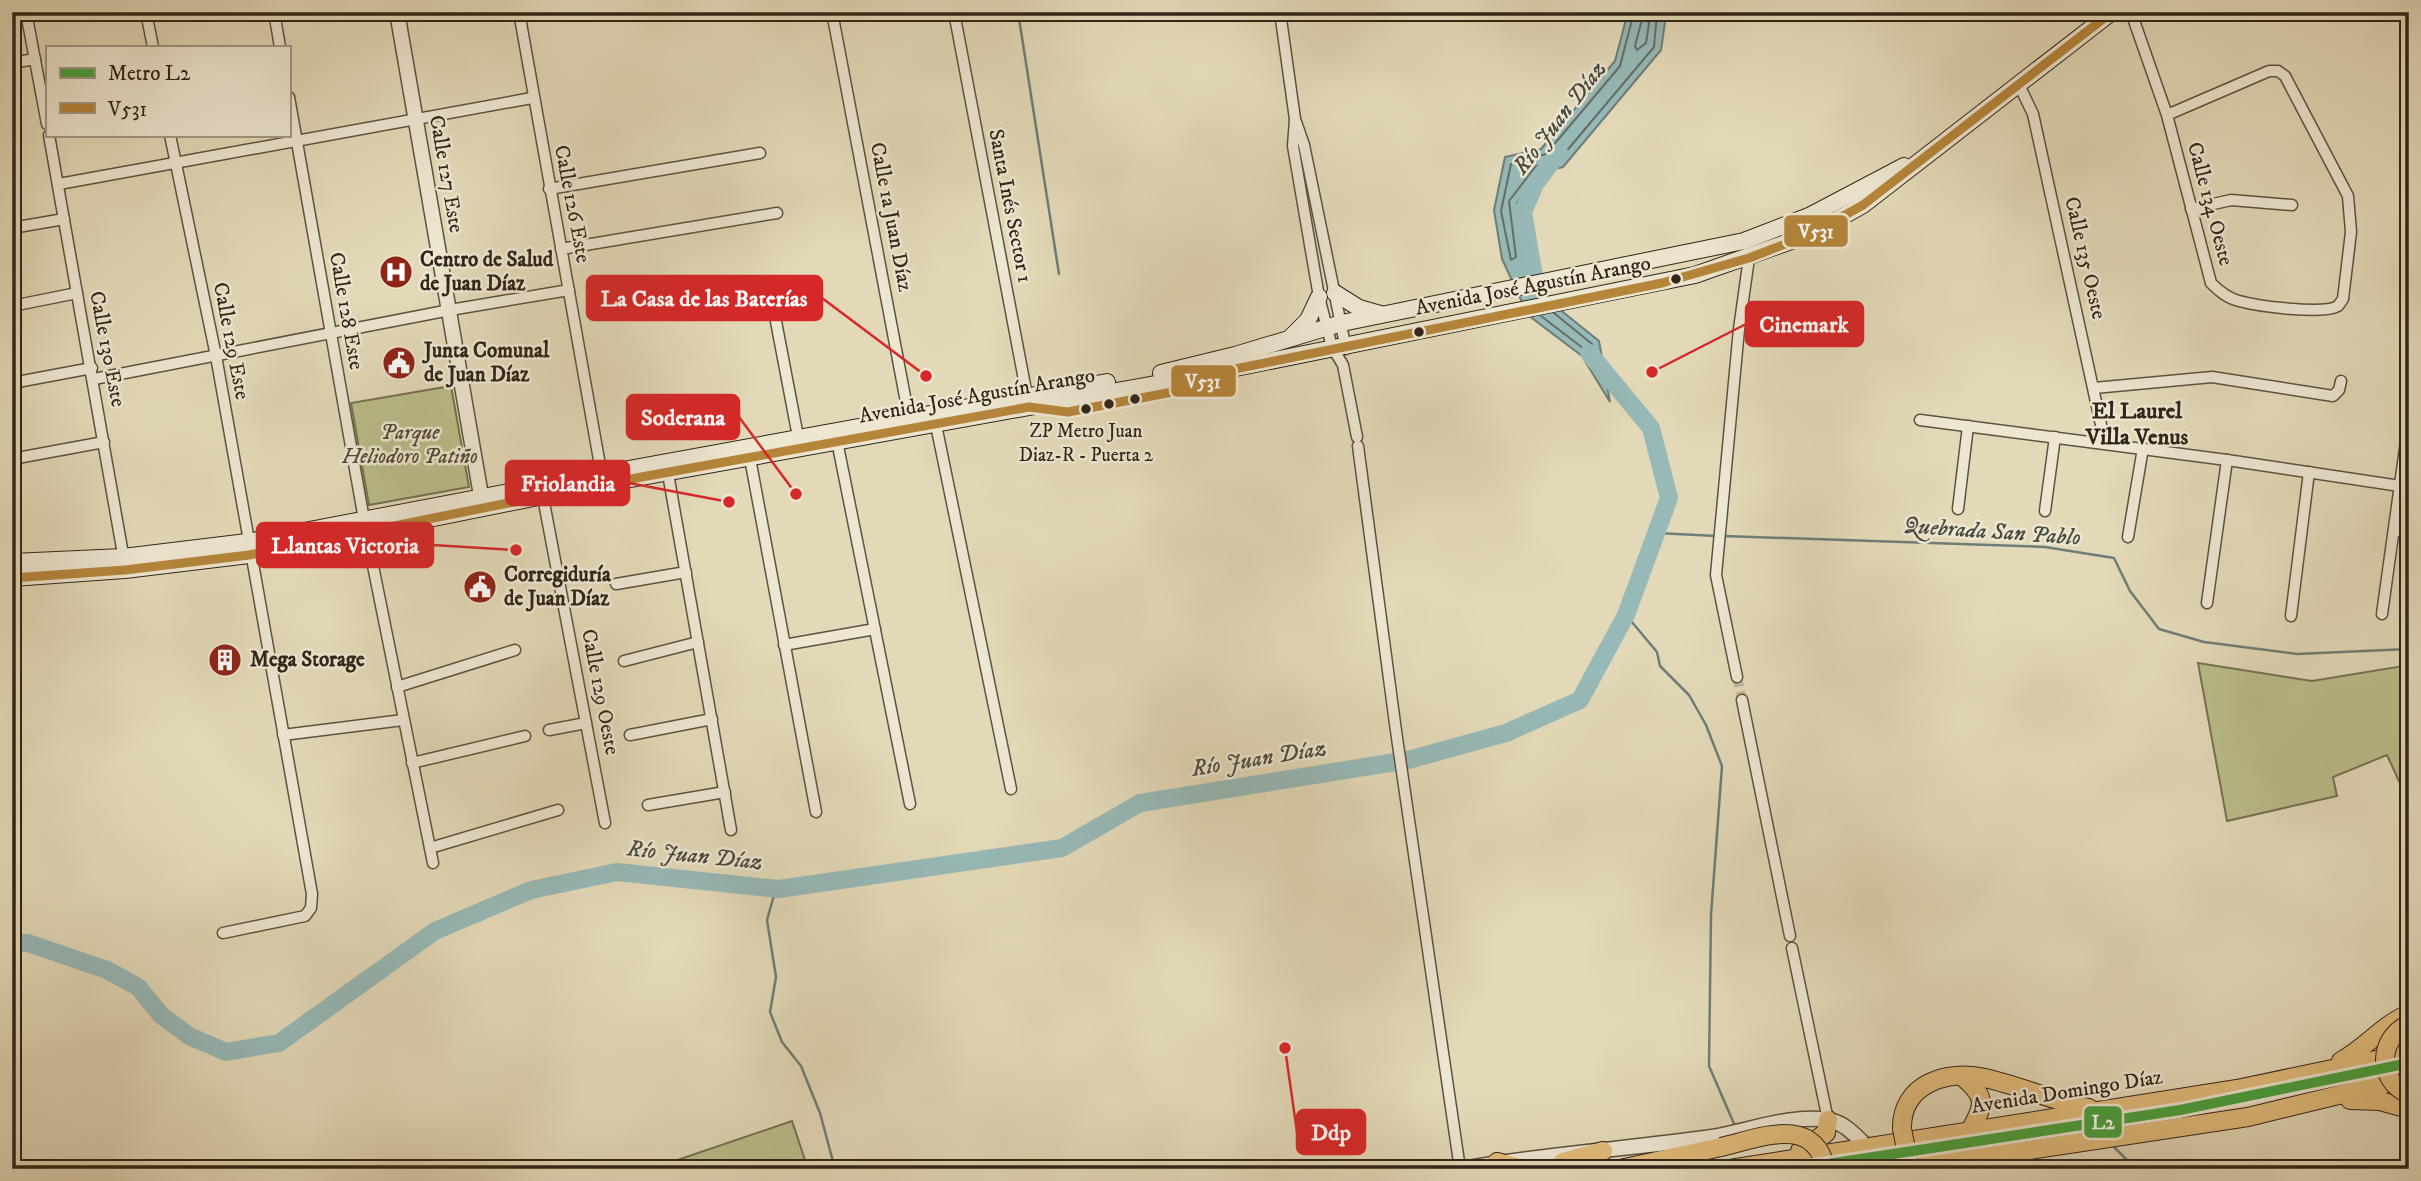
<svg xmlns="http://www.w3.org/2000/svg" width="2421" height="1181" viewBox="0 0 2421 1181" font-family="'IM FELL DW Pica',serif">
	<rect width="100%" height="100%" fill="#e3d9b8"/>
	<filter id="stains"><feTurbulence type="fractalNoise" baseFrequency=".00286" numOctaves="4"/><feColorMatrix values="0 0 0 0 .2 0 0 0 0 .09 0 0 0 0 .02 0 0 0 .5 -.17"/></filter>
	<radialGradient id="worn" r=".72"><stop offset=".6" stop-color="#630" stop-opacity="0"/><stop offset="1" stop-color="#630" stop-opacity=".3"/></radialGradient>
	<g fill="#babe8a" stroke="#767152" stroke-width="2">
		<polygon points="451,386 469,487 369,505 351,403"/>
		<polygon points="2198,663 2312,681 2403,666 2409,677 2409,803 2387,755 2333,777 2337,796 2227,821"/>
		<polygon points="792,1121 808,1169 651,1169"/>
	</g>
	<polygon fill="#97b9b7" stroke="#6e7d78" stroke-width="2" points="1628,12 1663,12 1665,22 1661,50 1563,167 1540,172 1517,203 1523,259 1553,304 1599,341 1610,402 1582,356 1528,315 1502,259 1494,210 1505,157 1541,149 1615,61"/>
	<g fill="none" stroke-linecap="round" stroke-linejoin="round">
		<g stroke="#646e68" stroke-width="2">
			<polyline points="1634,12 1620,66 1546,154 1511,164 1501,211 1511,260 1516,257 1509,201 1536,166 1559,160 1654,47 1657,12"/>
			<polygon points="1646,17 1649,23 1646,43 1637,50 1635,46 1642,19"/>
			<polyline points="1541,316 1588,352 1593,352 1592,344 1554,313"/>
		</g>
		<g stroke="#6e7d78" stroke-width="2.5">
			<polyline points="1018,12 1059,274"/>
			<polyline points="1656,533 1717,536"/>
			<polyline points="1724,536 2045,547 2114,558 2130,591 2159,629 2204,642 2297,654 2409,649"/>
			<polyline points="1626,615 1657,652 1660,666 1689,695 1706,725 1722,766 1711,915 1709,1066 1735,1126"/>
			<polyline points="776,888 767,920 776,977 770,1012 782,1042 801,1066 820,1113 835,1169"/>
			<polyline points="2114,1147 2136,1169"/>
		</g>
		<g stroke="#97b9b7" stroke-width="18">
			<polyline points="1537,294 1523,212 1535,184 1559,152"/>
			<polyline points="12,943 28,943 107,970 138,987 161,1015 189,1036 226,1052 279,1043 435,931 531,890 617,872 779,889 1062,848 1140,803 1408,760 1506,733 1580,700 1626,615 1669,498 1651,428 1589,353"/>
		</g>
		<polyline stroke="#bfb598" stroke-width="10" stroke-dasharray="10 5" stroke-linecap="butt" points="1737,677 1742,700"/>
		<defs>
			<g id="minor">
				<polyline points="26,12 47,124"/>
				<polyline points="146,12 153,47"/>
				<polyline points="274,12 280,47"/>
				<polyline points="519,12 603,482"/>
				<polyline points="832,12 910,423"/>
				<polyline points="954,12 1028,401"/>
				<polyline points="1280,12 1295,119 1293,146 1319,297 1332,347 1343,365 1357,437"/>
				<path d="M2131,12L2167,115L2211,283C2219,291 2227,298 2239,301C2257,306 2323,315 2338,306L2343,299L2351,232L2348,196L2285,76L2278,71H2269L2167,115"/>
				<polyline points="12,63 35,59"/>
				<polyline points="2019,85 2033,114 2105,443"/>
				<polyline points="289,97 366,531 433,863"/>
				<polyline points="1296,122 1304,145 1346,349"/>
				<polyline points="49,135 124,560"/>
				<polyline points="170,135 216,356 312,894 311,908 305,916 223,933"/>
				<polyline points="59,184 532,98"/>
				<polyline points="549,189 760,153"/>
				<polyline points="2191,209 2231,200 2292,205"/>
				<polyline points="12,228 64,219"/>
				<polyline points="561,249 777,213"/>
				<polyline points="770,290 799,442"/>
				<polyline points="12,306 77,293"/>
				<polyline points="94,379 450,310 569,290"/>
				<polyline points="12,383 92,368"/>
				<polyline points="2094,388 2212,377 2333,396 2339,390 2341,381"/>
				<polyline points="1920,420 2227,460 2400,486"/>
				<polyline points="936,425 1011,789"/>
				<polyline points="836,436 910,804"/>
				<polyline points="1358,446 1396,731 1460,1169"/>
				<polyline points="749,453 816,812"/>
				<polyline points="12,459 104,442"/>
				<polyline points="667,468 731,830"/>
				<polyline points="542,492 605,823"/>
				<polyline points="1958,509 1968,426"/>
				<polyline points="2045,511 2055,437"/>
				<polyline points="2394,530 2409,533"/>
				<polyline points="2128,537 2143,448"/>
				<polyline points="616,584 686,572"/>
				<polyline points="2207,603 2227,460"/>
				<polyline points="2382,614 2409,420"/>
				<polyline points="2291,616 2309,472"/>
				<polyline points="784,645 875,629"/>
				<polyline points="624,661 698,642"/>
				<polyline points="1737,677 1716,575 1739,329 1749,258"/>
				<polyline points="397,687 515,650"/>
				<polyline points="1742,700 1790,936"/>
				<polyline points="549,730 586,723"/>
				<polyline points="283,735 403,720"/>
				<polyline points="630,735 712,719"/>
				<polyline points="412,763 525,736"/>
				<polyline points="648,805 725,792"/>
				<polyline points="430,848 558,810"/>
				<polyline points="1792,948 1828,1120"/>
			</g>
			<g id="tertiary">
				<polyline points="397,12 483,507"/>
				<path d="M1462,1169C1545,1154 1628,1149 1712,1137C1749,1131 1790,1114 1828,1120C1844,1122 1856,1136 1867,1147"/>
			</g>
			<g id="secondary">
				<polyline points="1335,293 1359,308 1380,314"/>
				<polyline points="1291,337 1308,320 1319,297"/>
				<polyline points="1161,373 1235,355 1342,323 1744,241 1809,216 1904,166"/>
				<polyline points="623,470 1107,382"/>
				<polyline points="12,562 123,557 247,542 598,475"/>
				<polyline points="12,578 125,570 249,555 603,484 1161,383 1695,275 1811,234 1863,205 2112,12"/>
			</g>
			<g id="primary">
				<path d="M2341,1061C2366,1048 2383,1024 2409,1014"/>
				<path d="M1964,1078C1987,1098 1984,1105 1970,1131"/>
				<polyline points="2350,1100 2380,1101 2409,1109"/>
				<path d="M1902,1129C1901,1084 1947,1069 1985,1078C2020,1086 2053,1101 2089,1108"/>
				<polyline points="1800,1151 1826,1133 1828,1120"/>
				<polyline points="1497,1162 1524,1169"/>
				<polyline points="1558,1169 1563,1162 1603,1151"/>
				<polyline points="1620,1169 1721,1147"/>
				<polyline points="1730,1169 2237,1089 2409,1053"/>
				<polyline points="1904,1169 2248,1117 2409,1078"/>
			</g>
		</defs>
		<use href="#minor" stroke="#5e5141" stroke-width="13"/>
		<use href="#tertiary" stroke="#5e5141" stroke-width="17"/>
		<use href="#secondary" stroke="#312419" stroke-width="18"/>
		<use href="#primary" stroke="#312419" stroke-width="20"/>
		<use href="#minor" stroke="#ede6d1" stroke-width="10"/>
		<use href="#tertiary" stroke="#ede6d1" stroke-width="14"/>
		<use href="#secondary" stroke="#ede6d1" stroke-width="16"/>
		<use href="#primary" stroke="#e2bc7c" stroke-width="18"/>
		<defs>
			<g id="primary-bridge">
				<path d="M2409,1024C2378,1038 2376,1081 2409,1094"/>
				<polyline points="1902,1129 1910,1169"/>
				<path d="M1721,1147C1760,1138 1814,1114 1826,1169"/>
			</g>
		</defs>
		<use href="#primary-bridge" stroke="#312419" stroke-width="20" stroke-linecap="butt"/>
		<use href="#primary-bridge" stroke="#e2bc7c" stroke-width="18"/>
		<defs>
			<polyline id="bus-1" points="12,578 125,570 249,555 603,484 1029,407 1068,412 1188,389 1220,372 1662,283 1749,258 1811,234 1863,205 2112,12"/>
		</defs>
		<use href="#bus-1" stroke="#ede6d1" stroke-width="14"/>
		<use href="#bus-1" stroke="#b5853a" stroke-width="9"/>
		<defs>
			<polyline id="metro-1" points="1795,1169 2180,1110 2409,1063"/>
		</defs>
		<use href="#metro-1" stroke="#ede6d1" stroke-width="16"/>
		<use href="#metro-1" stroke="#48a23e" stroke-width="10"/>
	</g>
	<defs>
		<symbol id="hospital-disc" viewBox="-11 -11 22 22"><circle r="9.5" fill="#8f2418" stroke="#ede6d1"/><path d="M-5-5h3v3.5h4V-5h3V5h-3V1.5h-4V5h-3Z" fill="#fff"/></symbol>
		<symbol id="civic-disc" viewBox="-11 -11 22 22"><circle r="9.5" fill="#8f2418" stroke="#ede6d1"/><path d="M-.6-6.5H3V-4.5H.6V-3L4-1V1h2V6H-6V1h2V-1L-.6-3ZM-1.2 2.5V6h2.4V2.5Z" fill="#fff"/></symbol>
		<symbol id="building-disc" viewBox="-11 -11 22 22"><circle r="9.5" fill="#8f2418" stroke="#ede6d1"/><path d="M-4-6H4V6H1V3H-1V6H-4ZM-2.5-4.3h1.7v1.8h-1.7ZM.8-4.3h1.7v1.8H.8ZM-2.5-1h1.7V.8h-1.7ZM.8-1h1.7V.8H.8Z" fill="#fff"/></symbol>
	</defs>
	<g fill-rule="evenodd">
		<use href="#hospital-disc" x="377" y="253" width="38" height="38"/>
		<use href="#civic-disc" x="380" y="344" width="38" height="38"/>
		<use href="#civic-disc" x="461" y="568" width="38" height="38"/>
		<use href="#building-disc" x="206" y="641" width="38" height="38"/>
	</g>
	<g fill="#312419" stroke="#ede6d1" stroke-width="2.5">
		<circle cx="1676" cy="279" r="6"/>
		<circle cx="1419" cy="332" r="6"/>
		<circle cx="1135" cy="399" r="6"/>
		<circle cx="1109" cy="404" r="6"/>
		<circle cx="1086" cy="409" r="6"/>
	</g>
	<g text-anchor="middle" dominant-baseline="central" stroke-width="5" stroke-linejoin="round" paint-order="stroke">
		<g font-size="19" fill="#312419" stroke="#ede6d1">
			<text x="1086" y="431">ZP Metro Juan<tspan x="1086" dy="24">Diaz-R - Puerta 2</tspan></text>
		</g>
		<g font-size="21" fill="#312419" stroke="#ede6d1">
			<text transform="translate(446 174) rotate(80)">Calle 127 Este</text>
			<text transform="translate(572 204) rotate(79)">Calle 126 Este</text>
			<text transform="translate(2210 204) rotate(75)">Calle 134 Oeste</text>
			<text transform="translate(1010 206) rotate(79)">Santa Inés Sector 1</text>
			<text transform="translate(891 217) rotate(79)">Calle 1a Juan Díaz</text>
			<text transform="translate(2085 258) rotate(77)">Calle 135 Oeste</text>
			<text transform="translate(1533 286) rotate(-11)">Avenida José Agustín Arango</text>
			<text transform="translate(346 311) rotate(80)">Calle 128 Este</text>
			<text transform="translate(231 341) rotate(79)">Calle 129 Este</text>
			<text transform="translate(107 349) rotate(79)">Calle 130 Este</text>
			<text transform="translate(977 396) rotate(-10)">Avenida José Agustín Arango</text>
			<text transform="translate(600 692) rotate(79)">Calle 129 Oeste</text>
			<text transform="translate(2067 1092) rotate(-9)">Avenida Domingo Díaz</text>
		</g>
		<g font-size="21" font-weight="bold" fill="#312419" stroke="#ede6d1" text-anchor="start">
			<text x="420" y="260">Centro de Salud<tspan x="420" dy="24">de Juan Díaz</tspan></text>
			<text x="424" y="351">Junta Comunal<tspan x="424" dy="24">de Juan Díaz</tspan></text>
			<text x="504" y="575">Corregiduría<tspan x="504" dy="24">de Juan Díaz</tspan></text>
			<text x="250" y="660">Mega Storage</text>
		</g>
		<g font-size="21" font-style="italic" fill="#534a35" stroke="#ede6d1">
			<text x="410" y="433">Parque<tspan x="410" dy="24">Heliodoro Patiño</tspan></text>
		</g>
		<g font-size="23" font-style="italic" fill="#4a4940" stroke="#ede6d1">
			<text transform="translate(1560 118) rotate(-52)">Río Juan Díaz</text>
			<text transform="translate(1992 532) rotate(4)">Quebrada San Pablo</text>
			<text transform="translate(1259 759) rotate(-9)">Río Juan Díaz</text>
			<text transform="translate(695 856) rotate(6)">Río Juan Díaz</text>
		</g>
		<g font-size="23" font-weight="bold" fill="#312419" stroke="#ede6d1">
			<text x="2137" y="411">El Laurel<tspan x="2137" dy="26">Villa Venus</tspan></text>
		</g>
	</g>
	<path fill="none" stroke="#d62828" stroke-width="2.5" d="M926 376L822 298M1652 372L1746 324M796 494L739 417M729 502L629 483M516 550L433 545M1285 1048L1297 1132"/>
	<g fill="#d62828" stroke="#ede6d1" stroke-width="2.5">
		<circle cx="926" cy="376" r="7"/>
		<circle cx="1652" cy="372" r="7"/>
		<circle cx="796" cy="494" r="7"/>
		<circle cx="729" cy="502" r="7"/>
		<circle cx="516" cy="550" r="7"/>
		<circle cx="1285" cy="1048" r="7"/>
	</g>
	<g fill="#d62828" stroke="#d62828" stroke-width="2.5">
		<rect x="587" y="276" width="235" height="44" rx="7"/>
		<rect x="1746" y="302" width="117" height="44" rx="7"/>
		<rect x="627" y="395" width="112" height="44" rx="7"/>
		<rect x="506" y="461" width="123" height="44" rx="7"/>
		<rect x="257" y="523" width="176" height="44" rx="7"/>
		<rect x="1297" y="1110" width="68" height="44" rx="7"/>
	</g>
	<g font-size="23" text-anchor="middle" font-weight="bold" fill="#fff">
		<text x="704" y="306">La Casa de las Baterías</text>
		<text x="1804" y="332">Cinemark</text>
		<text x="683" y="425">Soderana</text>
		<text x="568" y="491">Friolandia</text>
		<text x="345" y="553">Llantas Victoria</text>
		<text x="1331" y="1140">Ddp</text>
	</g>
	<g stroke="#ede6d1" stroke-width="2.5">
		<rect x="1783" y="214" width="66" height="34" rx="7" fill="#b5853a"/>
		<rect x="1170" y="364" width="67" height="34" rx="7" fill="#b5853a"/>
		<rect x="2083" y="1105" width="40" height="34" rx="7" fill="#48a23e"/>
	</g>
	<g font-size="19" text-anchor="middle" font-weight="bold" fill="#fff">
		<text x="1816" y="238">V531</text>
		<text x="1203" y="388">V531</text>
		<text x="2103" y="1129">L2</text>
	</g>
	<rect width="2421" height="1181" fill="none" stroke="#e3d9b8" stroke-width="42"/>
	<rect x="14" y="14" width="2393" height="1153" fill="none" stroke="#312419" stroke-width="3.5"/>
	<rect x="21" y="21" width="2379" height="1139" fill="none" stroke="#312419" stroke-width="2"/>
	<rect x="46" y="46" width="245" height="91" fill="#ede6d1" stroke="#a29887" stroke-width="2"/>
	<rect x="60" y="68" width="35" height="10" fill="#48a23e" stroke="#a29887" stroke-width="2"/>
	<text x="108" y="80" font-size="21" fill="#312419">Metro L2</text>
	<rect x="60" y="103" width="35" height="10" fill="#b5853a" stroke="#a29887" stroke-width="2"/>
	<text x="108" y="116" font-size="21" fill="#312419">V531</text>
	<rect width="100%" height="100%" filter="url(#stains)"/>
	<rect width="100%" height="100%" fill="url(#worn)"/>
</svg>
